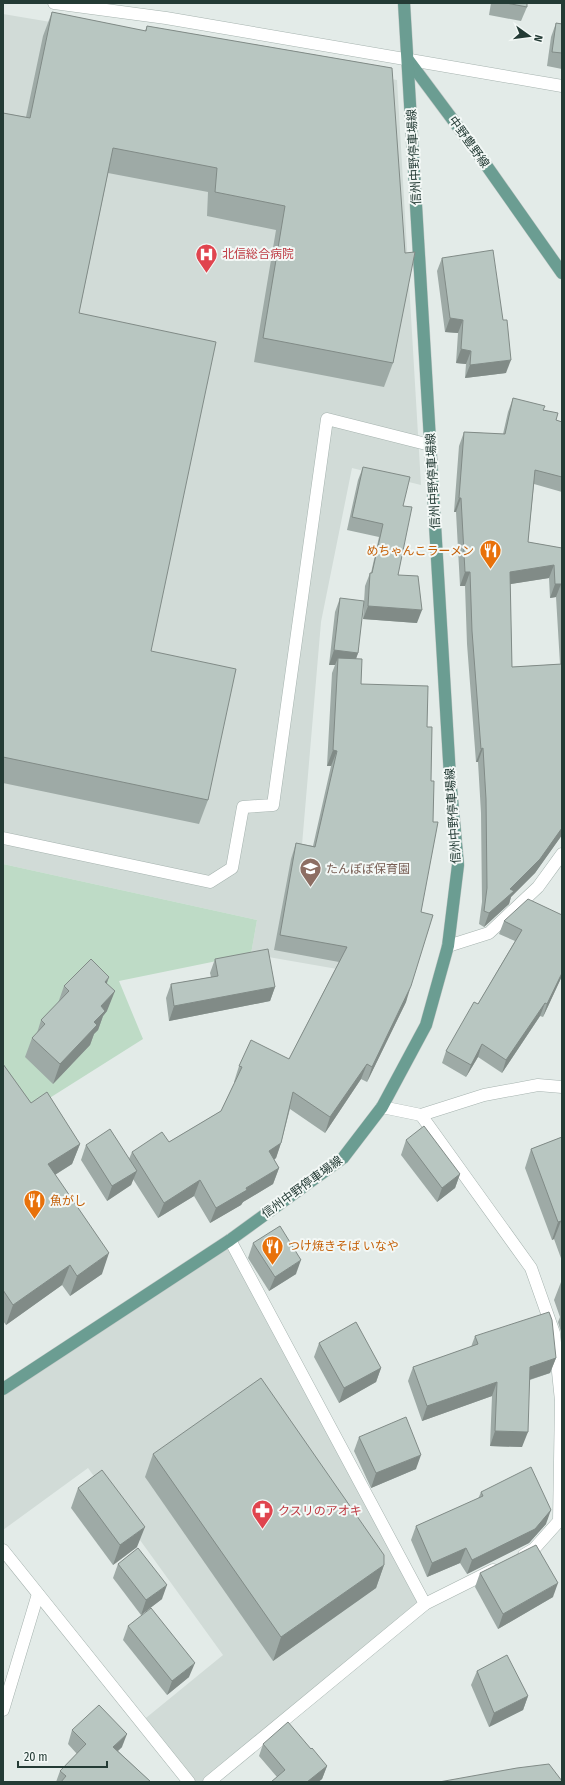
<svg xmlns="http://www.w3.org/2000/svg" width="565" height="1785" viewBox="0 0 565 1785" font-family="'Fira Sans Condensed','Noto Sans JP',sans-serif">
	<rect width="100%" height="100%" fill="#e3ebe8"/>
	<g fill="#d1dbd7">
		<polygon points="3,14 397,80 421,485 352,468 321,622 302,845 343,970 251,954 257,920 3,864"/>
		<polygon points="230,1240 425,1604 209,1782 189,1782 141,1722 223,1655 88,1468 3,1530 3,1389"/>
	</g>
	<polygon fill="#bedbc6" points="3,864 257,920 251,954 119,981 143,1039 29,1111 3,1075"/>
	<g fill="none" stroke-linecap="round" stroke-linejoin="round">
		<defs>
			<g id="minor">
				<polyline points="54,3 166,18 562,86"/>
				<polyline points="3,838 210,882 232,868 243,807 273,805 327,419 430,445"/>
				<polyline points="448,946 489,933 538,887 562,854"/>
				<polyline points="382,1107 421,1115 484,1095 538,1085 562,1087"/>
				<polyline points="421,1115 531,1268 554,1333 561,1401 559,1521 534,1549 524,1555"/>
				<polyline points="230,1240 425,1604"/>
				<polyline points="3,1550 189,1782"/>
				<polyline points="3,1710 38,1594"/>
				<polyline points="209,1782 425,1604 493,1570"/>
			</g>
			<g id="major">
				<polyline points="409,61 479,155 562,273"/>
				<polyline points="3,1389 230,1240 343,1158 382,1107 426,1025 448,946 458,865 450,777 404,3"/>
			</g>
		</defs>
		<use href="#minor" stroke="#a6b3af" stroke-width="13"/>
		<use href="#major" stroke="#c2c8c6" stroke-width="13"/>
		<use href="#minor" stroke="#fff" stroke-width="12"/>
		<use href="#major" stroke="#6b9d92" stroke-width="12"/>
	</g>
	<g fill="#9eaaa6" fill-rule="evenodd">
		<polygon points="491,3 527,3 527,7 521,21 489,15"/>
		<polygon points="52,12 145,31 147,26 392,68 393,363 384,387 254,362 276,230 207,216 208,192 108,173 79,313 151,651 208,800 199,824 3,783 3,113 26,117 43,36"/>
		<polygon points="556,23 562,24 562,69 547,66 551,37"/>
		<polygon points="442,258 506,373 465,378 466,364 456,363 458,333 445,332 437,271"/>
		<path d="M513,398L543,410L556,420L562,422V492L534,484L528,542L562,548V835L535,873L511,897L509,904L484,927L479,924L482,902L481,813L478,762H476L467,644L465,586H460L456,512H454L459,446L464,432L503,434L508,412ZM549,578L550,598L556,597L560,664L512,667L510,584Z"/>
		<polygon points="363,467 403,506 398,575 417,623 363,619 365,586 370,573 371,573 379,537 347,530 358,480"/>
		<polygon points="340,598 358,653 356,659 361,684 421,912 406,1002 367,1082 361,1079 325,1133 290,1109 281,1143 276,1158 274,1160 279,1168 273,1184 243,1202 241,1205 210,1223 194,1196 158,1218 133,1179 131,1185 107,1201 81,1160 86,1145 129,1159 132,1152 169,1142 221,1111 235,1082 234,1082 239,1066 289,1059 339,962 274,950 291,859 296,843 313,846 331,766 327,766 332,673 335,665 329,665 335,612"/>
		<polygon points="562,915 562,976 543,1017 540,1016 502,1073 478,1057 466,1077 442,1063 446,1051 478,1004 515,941 499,934 504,921"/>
		<polygon points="215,959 275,987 270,1001 169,1021 166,998 171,984 211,977 210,973"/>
		<polygon points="107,984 107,1011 103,1016 98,1030 94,1034 90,1045 53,1084 25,1057 32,1038 37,1033 41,1020 58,1003 64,986"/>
		<polygon points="3,1064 31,1103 80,1144 72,1164 55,1175 102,1274 70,1296 62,1285 6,1325 3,1321"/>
		<polygon points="562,1137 562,1261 554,1239 552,1240 525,1168 531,1149"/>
		<polygon points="406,1140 460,1174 455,1188 437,1202 401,1155"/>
		<polygon points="253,1243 296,1274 269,1291 248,1258"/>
		<polygon points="562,1281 562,1337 561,1332 558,1322 560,1317 554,1300 561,1282"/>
		<polygon points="475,1336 556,1358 550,1373 530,1380 522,1447 490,1446 492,1396 422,1421 408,1381 413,1367 471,1347"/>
		<polygon points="319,1343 381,1368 376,1382 339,1403 314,1357"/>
		<polygon points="359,1437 416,1469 371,1488 354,1451"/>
		<polygon points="153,1454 384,1565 376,1588 273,1661 145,1477"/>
		<polygon points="78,1488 137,1547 113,1565 71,1508"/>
		<polygon points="481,1492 546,1524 529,1543 467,1574 460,1563 427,1577 411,1540 416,1526 478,1499"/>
		<polygon points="118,1564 162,1599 141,1615 113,1578"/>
		<polygon points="480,1573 553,1597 498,1629 475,1587"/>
		<polygon points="128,1626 189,1677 167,1695 123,1640"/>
		<polygon points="477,1671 528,1696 523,1710 489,1727 471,1685"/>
		<polygon points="72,1730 122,1747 118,1751 151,1782 56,1782 60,1771 77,1754 68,1744"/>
		<polygon points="263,1744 327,1766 322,1779 318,1782 271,1782 277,1777 259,1756"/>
	</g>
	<g fill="#818b87">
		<polygon points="450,318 463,320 458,333 445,332"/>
		<polygon points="461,349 471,351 466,364 456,363"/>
		<polygon points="511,360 506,373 465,378 470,365"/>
		<polygon points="459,498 461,498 456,512 454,512"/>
		<polygon points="554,565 549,578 505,585 510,572"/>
		<polygon points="465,572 470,572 465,586 460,586"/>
		<polygon points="555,584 561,584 556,597 550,598"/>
		<polygon points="368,606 422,610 417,623 363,619"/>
		<polygon points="334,650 358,653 353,667 338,658 335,665 329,665"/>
		<polygon points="483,748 478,762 476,762 481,749"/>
		<polygon points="333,750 337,751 331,766 327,766"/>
		<polygon points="562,828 562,835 535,873 511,897 509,904 484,927 489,913"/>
		<polygon points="562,973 562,976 543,1017 547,1004"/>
		<polygon points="109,977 102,997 105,982"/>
		<polygon points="411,986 406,1002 367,1082 372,1067"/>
		<polygon points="275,987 270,1001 169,1021 174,1006"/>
		<polygon points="115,991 107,1011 103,1016 98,1030 94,1034 90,1045 53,1084 60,1064 94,1022 101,1006"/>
		<polygon points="545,1003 540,1016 502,1073 506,1060"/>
		<polygon points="482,1044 478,1057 466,1077 471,1065"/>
		<polygon points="367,1064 361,1079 325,1133 330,1117"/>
		<polygon points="281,1143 276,1158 263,1167 269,1151"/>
		<polygon points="80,1144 72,1164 40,1184 48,1164"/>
		<polygon points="279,1168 273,1184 243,1202 241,1205 210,1223 216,1208 246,1188"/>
		<polygon points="137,1171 131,1185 107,1201 112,1186"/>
		<polygon points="460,1174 455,1188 437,1202 442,1188"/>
		<polygon points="200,1180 194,1196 158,1218 164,1203"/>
		<polygon points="561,1221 554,1239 552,1240 558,1222"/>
		<polygon points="109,1253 102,1274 70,1296 77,1276"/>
		<polygon points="301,1260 296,1274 269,1291 275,1277"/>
		<polygon points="70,1265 62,1285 6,1325 13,1305"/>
		<polygon points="556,1358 550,1373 525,1381 530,1367"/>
		<polygon points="381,1368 376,1382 339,1403 344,1388"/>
		<polygon points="497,1382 492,1396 422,1421 427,1406"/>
		<polygon points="495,1431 528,1432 522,1447 490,1446"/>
		<polygon points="421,1455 416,1469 371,1488 376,1473"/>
		<polygon points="551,1510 546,1524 529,1543 467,1574 472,1560"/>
		<polygon points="145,1527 137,1547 113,1565 120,1545"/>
		<polygon points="466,1548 460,1563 427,1577 432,1563"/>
		<polygon points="384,1565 376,1588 273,1661 281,1637"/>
		<polygon points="558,1583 553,1597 498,1629 503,1614"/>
		<polygon points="167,1585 162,1599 141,1615 146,1600"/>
		<polygon points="195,1663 189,1677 167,1695 172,1681"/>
		<polygon points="528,1696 523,1710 489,1727 494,1713"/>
		<polygon points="127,1734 122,1747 108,1760 113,1747"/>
		<polygon points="327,1766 322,1779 318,1782 307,1782"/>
	</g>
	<g fill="#b8c6c1" stroke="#818b87">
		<polygon points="506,3 527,3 527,7"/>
		<polygon points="52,12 146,31 147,26 392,68 405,253 415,252 393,363 263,338 285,206 215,192 217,168 113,148 79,313 216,342 151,651 236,669 208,800 3,757 3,113 30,118"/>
		<polygon points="556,23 562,24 562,53 552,52"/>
		<polygon points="493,250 503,320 507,320 511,360 470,365 471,351 461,349 463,320 450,318 442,258"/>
		<polygon points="513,398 545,406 543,410 558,413 556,420 562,422 562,477 535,470 528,542 562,548 562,595 561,584 555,584 554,565 510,572 512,667 562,664 562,828 540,859 510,889 514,891 489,913 484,911 487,888 486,799 483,748 481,749 472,631 470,572 465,572 461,498 459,498 464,432 505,434"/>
		<polygon points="363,467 410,477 403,506 412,507 398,575 418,576 422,610 368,606 370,573 372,573 383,524 352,517"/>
		<polygon points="340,598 364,601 358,653 334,650"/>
		<polygon points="338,658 362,659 361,684 428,686 427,727 432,727 431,781 434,781 433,822 438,822 421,912 433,915 411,986 372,1067 367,1064 330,1117 293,1092 281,1143 269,1151 279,1168 246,1188 247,1190 216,1208 200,1180 164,1203 132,1152 162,1132 169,1142 221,1111 242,1067 239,1066 251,1040 289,1059 347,947 280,935 296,843 315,847 337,751 333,750"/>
		<polygon points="528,899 562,915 562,973 547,1004 545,1003 506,1060 482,1044 471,1065 446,1051 474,1002 478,1004 522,930 504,921"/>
		<polygon points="268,949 275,987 174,1006 171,984 218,976 215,959"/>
		<polygon points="91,959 109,977 105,982 115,991 101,1006 105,1011 94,1022 97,1025 60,1064 32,1038 45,1024 41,1020 69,991 64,986"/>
		<polygon points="3,1064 31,1103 47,1092 80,1144 48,1164 109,1253 77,1276 70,1265 13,1305 3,1290"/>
		<polygon points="424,1126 460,1174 442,1188 406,1140"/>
		<polygon points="110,1129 137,1171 112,1186 86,1145"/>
		<polygon points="562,1137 562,1224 561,1221 558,1222 531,1149"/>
		<polygon points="280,1226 301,1260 275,1277 253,1243"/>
		<polygon points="549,1312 552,1320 556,1358 530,1367 528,1432 495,1431 497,1382 427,1406 413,1367 478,1344 475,1336"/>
		<polygon points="356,1322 381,1368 344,1388 319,1343"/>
		<polygon points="261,1378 384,1555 384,1565 281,1637 153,1454"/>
		<polygon points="406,1417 421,1455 376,1473 359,1437"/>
		<polygon points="531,1467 551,1510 535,1529 472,1560 466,1548 432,1563 416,1526 483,1496 481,1492"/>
		<polygon points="102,1470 145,1527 120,1545 78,1488"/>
		<polygon points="536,1545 558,1583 503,1614 480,1573"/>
		<polygon points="138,1548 167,1585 146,1600 118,1564"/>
		<polygon points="151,1608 195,1663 172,1681 128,1626"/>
		<polygon points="507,1655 528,1696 494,1713 477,1671"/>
		<polygon points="99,1705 127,1734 113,1747 151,1782 61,1782 66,1776 60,1771 86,1744 72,1730"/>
		<polygon points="288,1722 311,1749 312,1748 327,1766 307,1782 271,1782 285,1770 263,1744"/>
		<polygon points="549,1764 562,1781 562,1782 439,1782 517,1768"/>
	</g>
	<defs>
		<symbol id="hospital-pin" viewBox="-11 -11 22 30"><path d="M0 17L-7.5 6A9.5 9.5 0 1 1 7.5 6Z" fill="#e0444e" stroke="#f3f8f6"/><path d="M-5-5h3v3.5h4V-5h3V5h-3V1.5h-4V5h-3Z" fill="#fff"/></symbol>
		<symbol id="restaurant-pin" viewBox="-11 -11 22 30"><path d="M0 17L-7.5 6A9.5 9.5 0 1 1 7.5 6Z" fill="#e8710a" stroke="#f3f8f6"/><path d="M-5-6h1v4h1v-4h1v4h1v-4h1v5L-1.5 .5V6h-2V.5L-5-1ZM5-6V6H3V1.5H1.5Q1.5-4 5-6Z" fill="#fff"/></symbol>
		<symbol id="school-pin" viewBox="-11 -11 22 30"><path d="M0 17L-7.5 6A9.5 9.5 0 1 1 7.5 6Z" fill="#8d6e63" stroke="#f3f8f6"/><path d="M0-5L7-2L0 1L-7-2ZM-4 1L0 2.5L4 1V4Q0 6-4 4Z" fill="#fff"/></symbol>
		<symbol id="pharmacy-pin" viewBox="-11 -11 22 30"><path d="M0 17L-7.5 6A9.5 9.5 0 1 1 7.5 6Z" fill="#e0444e" stroke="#f3f8f6"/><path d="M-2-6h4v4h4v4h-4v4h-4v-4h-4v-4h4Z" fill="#fff"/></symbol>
	</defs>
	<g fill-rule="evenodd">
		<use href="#hospital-pin" x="194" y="242" width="25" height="34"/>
		<use href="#restaurant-pin" x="478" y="538" width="25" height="34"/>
		<use href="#school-pin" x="298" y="856" width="25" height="34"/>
		<use href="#restaurant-pin" x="22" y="1188" width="25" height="34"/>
		<use href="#restaurant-pin" x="260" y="1234" width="25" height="34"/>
		<use href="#pharmacy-pin" x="250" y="1498" width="25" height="34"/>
	</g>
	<g text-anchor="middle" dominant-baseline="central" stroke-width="4" stroke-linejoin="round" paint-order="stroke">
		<g font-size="12" fill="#243b35" stroke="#f3f8f6">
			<text transform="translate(469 142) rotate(54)">中野豊野線</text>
			<text transform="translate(414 157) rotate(-93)">信州中野停車場線</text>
			<text transform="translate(433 481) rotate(-93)">信州中野停車場線</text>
			<text transform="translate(453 816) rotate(-94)">信州中野停車場線</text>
			<text transform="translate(302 1187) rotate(-36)">信州中野停車場線</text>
		</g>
		<g font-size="12" fill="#be3a42" stroke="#f3f8f6" text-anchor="start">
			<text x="222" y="254">北信総合病院</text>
			<text x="278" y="1511">クスリのアオキ</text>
		</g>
		<g font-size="12" fill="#c56008" stroke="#f3f8f6" text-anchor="start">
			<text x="474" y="551" text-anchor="end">めちゃんこラーメン</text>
			<text x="50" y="1201">魚がし</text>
			<text x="288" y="1246">つけ焼きそば いなや</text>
		</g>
		<g font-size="12" fill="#785e54" stroke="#f3f8f6" text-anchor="start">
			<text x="326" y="869">たんぽぽ保育園</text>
		</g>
	</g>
	<rect width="565" height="1785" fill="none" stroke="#243b35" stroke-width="8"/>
	<g transform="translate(529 36) rotate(104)" stroke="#f3f8f6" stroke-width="3" paint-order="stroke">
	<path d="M0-3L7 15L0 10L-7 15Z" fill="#243b35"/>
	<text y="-6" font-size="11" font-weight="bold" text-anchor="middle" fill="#243b35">N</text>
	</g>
	<path d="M18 1761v6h89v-6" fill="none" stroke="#243b35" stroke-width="2"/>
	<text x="24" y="1761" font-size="12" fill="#243b35" stroke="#f3f8f6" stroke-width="3" paint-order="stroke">20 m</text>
</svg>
